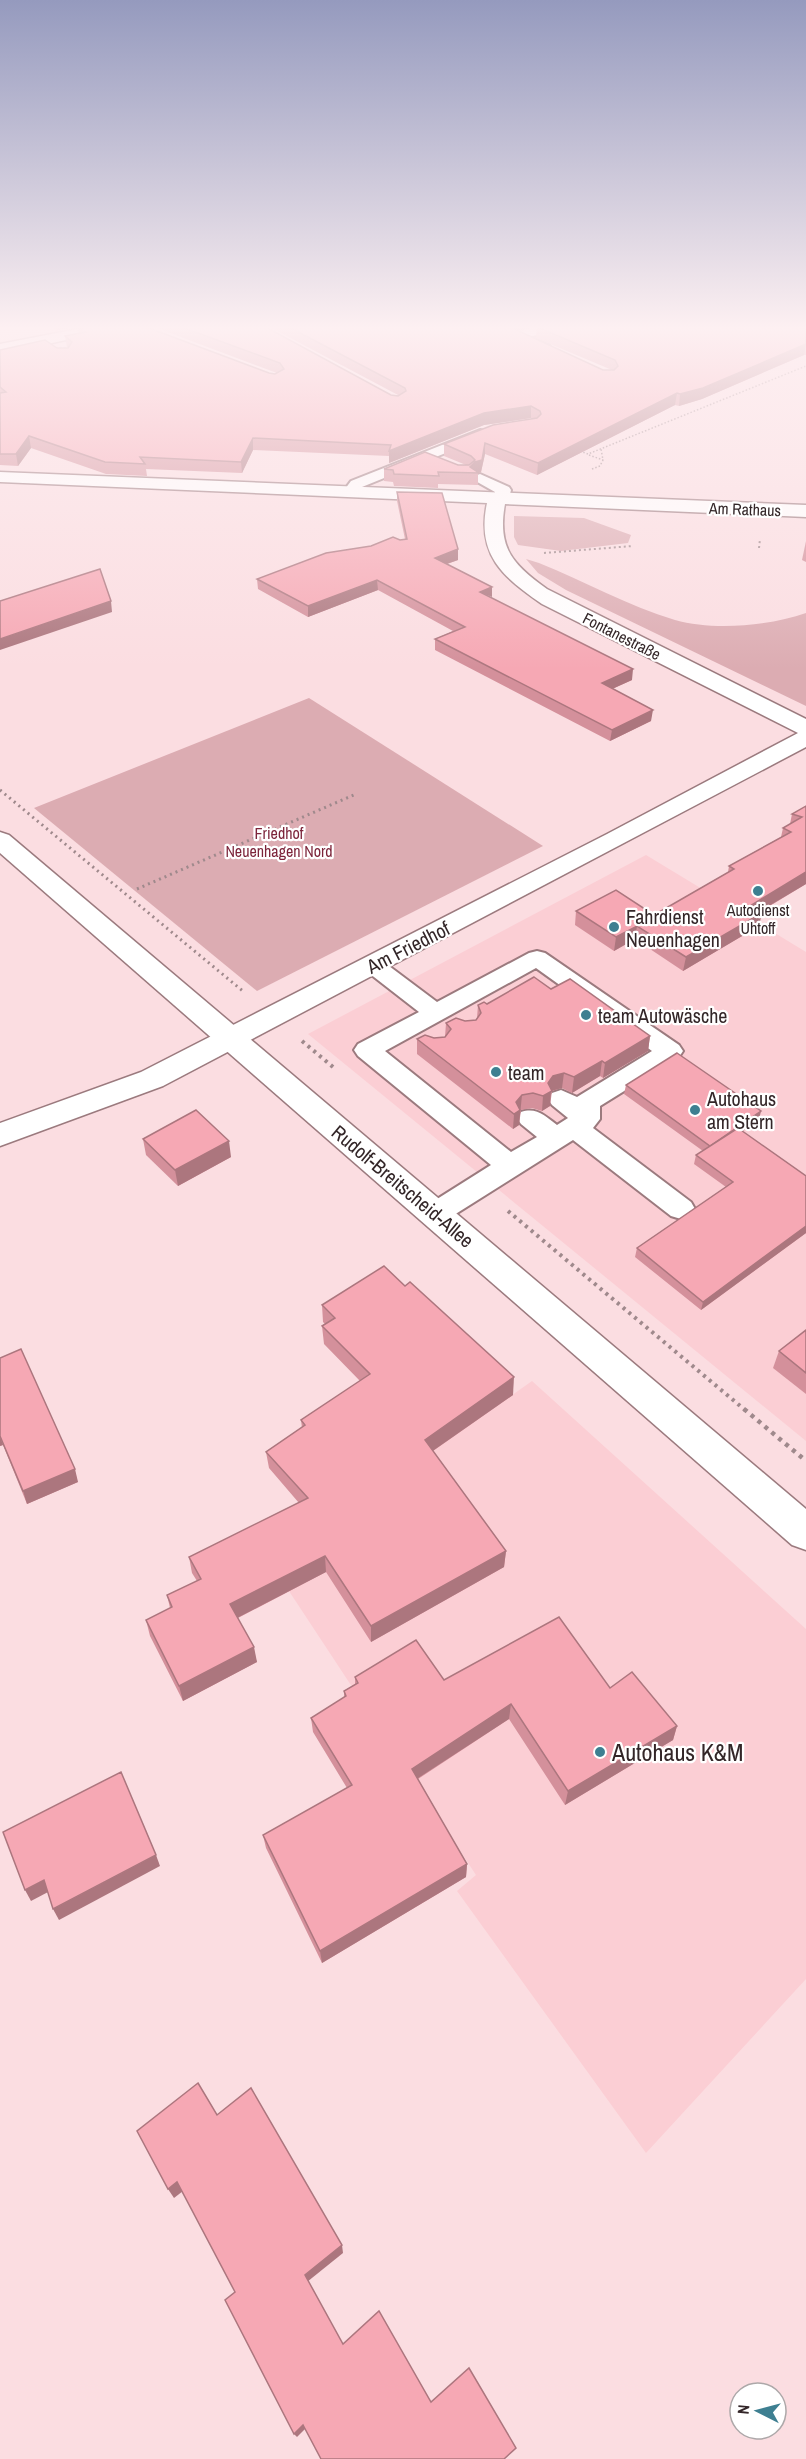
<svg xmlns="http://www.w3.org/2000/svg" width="806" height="2459" viewBox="0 0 806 2459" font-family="'Archivo Narrow',sans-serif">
	<rect width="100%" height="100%" fill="#fbdde1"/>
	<g fill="#fbced4">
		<polygon points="646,855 806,952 806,1441 308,1034"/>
		<polygon points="532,1381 806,1629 806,1979 646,2153 457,1891 476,1875 258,1544 424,1457"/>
	</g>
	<g fill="#dcacb2">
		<polygon points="514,516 584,518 631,535 628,543 561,551 518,545 514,537"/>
		<path d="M526,559L539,563C584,581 628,606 675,620C714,631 768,626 806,613V706L566,590L538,573Z"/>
		<polygon points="309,698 543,846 257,991 34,808"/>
	</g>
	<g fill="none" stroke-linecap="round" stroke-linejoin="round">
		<defs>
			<g id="lane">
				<polygon points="546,325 554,328 553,331 529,337 549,345 551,348 549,351 539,351 510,336 511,333"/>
				<polygon points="480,430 485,431 487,434 485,437 362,487 356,496 344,496 342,493 351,481"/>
				<polygon points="480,474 509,487 511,490 508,502 496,502 494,499 495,492 472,479 475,476"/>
				<path d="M537,951L545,953L679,1045L683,1051L679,1057L600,1106V1119L593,1128L691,1202L695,1209L691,1216L681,1219L671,1216L573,1140L446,1220L436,1223L426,1220L422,1213L426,1206L491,1165L358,1056L354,1050L358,1044L419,1012L365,970L361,965L365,960L373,958L381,960L437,1002L529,953ZM536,968L652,1051L577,1097L561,1090L552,1093L548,1099L552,1105L568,1118L557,1125C545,1116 537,1107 521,1112L517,1118L521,1124L537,1137L511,1152L385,1051Z"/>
			</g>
			<path id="street" d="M0,472L806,505V517L505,504C497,548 513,565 547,589L806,719V747L163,1086L0,1146V1123L141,1072L607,834L798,733L542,604C503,577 476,555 487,503L0,482Z"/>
			<g id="secondary">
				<polygon points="98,325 125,325 118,329 0,354 0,344"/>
				<polygon points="0,832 9,835 806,1509 806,1550 792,1545 0,853"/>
			</g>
		</defs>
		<use href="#lane" stroke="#9b7a7e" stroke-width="4"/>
		<use href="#street" stroke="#9b7a7e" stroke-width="3"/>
		<use href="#secondary" stroke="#9b7a7e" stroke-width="3"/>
		<g stroke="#9f898c" stroke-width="1.5" stroke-dasharray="1.5 2" stroke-linecap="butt">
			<polyline points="580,451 588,454 806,366"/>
			<polyline points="589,455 603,460"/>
			<polyline points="592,469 600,466 603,460 601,449"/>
		</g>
		<g stroke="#9f898c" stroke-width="2" stroke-dasharray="2 3" stroke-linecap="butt">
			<polyline points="759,548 760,539"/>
			<polyline points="544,553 633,546"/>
		</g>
		<g stroke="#9f898c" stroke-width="3" stroke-dasharray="2 4" stroke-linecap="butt">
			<polyline points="0,790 244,992"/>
			<polyline points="137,889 356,794"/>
		</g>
		<g stroke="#9f898c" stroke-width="4" stroke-dasharray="3 4.5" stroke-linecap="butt">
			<polyline points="302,1041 333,1067"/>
			<polyline points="508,1211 745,1410"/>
		</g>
		<polyline stroke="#9f898c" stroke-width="4.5" stroke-dasharray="4 5" stroke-linecap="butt" points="744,1409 806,1461"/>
		<use href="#lane" fill="#fff" fill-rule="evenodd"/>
		<use href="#street" fill="#fff" fill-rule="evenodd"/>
		<use href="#secondary" fill="#fff" fill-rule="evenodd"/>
	</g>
	<g fill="#d4909b">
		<polygon points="45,325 88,325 58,330"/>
		<polygon points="149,325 262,325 391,395 398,395 266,325 539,325 516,330 603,370 612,370 536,338 537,327 806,325 806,355 804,355 702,399 679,406 675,405 537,475 485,454 481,472 478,473 478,485 438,484 438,488 394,486 393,482 384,481 384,469 466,465 444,456 444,444 532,419 531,418 484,425 389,463 389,456 253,450 242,473 146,469 147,476 106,474 31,448 18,466 0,465 0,350 69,348 67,347 65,336 79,333 78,329 269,373 275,374 277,373"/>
		<polygon points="397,492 458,560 447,564 492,598 632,680 612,689 651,721 610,741 435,650 435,639 453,631 378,590 308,617 258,589 257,579 371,546 405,539 397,501"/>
		<polygon points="806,541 806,562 802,560"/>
		<polygon points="806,806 806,884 760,912 759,926 683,971 635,939 614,951 575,925 576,911 654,915 728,872 729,866 781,837 783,828 790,824 792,814"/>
		<polygon points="551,989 650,1036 648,1051 603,1078 600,1076 572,1093 562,1088 552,1091 550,1106 542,1111 532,1108 521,1110 519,1125 513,1129 417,1054 417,1039 445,1037 446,1023 476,1020 477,1018 478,1005"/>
		<polygon points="626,1085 759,1120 742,1131 806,1176 806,1233 701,1310 635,1257 637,1248 726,1187 694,1164 696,1155 703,1151 624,1094"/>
		<polygon points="143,1139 231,1157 178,1186 146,1155"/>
		<polygon points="322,1305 513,1395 433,1451 506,1551 504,1567 371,1642 326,1572 238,1618 257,1662 183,1701 150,1636 146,1620 170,1608 167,1595 197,1581 192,1573 189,1557 299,1503 269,1468 266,1452 302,1428 301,1420 360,1381 324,1344 322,1326 325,1324 323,1322"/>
		<polygon points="806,1330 806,1394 773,1368 779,1351"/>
		<polygon points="0,1358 78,1482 27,1504 3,1445 0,1446"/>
		<polygon points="355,1677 444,1680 610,1688 677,1726 673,1740 565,1805 509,1719 418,1779 467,1864 466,1877 322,1963 266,1848 263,1835 347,1788 313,1732 311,1718 344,1697 344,1691 355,1684"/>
	</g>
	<g fill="#ac767e">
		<polygon points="57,325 88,325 58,330"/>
		<polygon points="509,325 539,325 509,332"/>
		<polygon points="806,344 804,355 702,399 679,406 680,394"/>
		<polygon points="677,393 675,405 537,475 538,463"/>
		<polygon points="531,406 531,418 484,425 389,463 389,451 484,413"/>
		<polygon points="29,436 31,448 18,466 16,454"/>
		<polygon points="253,438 253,450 242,473 241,462"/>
		<polygon points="485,443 485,454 481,472 477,473 470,467"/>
		<polygon points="458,549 458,560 435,568 435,558"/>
		<polygon points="377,580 378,590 308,617 308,606"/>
		<polygon points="492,587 492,597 480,592"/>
		<polygon points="111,601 112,612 0,650 0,639"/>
		<polygon points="633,669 632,680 601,694 602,683"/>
		<polygon points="653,710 651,721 610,741 612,730"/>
		<polygon points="806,872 806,884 747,919 750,906"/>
		<polygon points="762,913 759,926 683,971 686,957"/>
		<polygon points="637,926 635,939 614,951 616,937"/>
		<polygon points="650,1036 648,1051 603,1078 605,1063"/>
		<polygon points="602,1061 600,1076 572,1093 574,1077"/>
		<polygon points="564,1073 562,1088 551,1091 550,1106 542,1111 543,1096 548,1083 553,1076"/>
		<polygon points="522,1095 519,1125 513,1129 514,1114 516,1102"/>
		<polygon points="761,1111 759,1120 708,1155 710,1146"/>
		<polygon points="229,1141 231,1157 178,1186 175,1170"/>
		<polygon points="806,1226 806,1233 701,1310 703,1302"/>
		<polygon points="514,1377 513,1395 424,1457 425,1440"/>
		<polygon points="0,1437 3,1445 0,1446"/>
		<polygon points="75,1469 78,1482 27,1504 23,1491"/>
		<polygon points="506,1551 504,1567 371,1642 371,1626"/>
		<polygon points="325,1556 326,1572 233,1620 230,1604"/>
		<polygon points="254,1647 257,1662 183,1701 179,1686"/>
		<polygon points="511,1704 509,1719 412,1782 412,1769"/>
		<polygon points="677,1726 673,1740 565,1805 568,1791"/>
		<polygon points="156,1855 160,1866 59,1920 53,1909"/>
		<polygon points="467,1864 466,1877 322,1963 320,1951"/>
		<polygon points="44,1880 50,1891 31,1901 25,1890"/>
		<polygon points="177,2182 183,2191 174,2198 168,2189"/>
		<polygon points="342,2245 343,2253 307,2282 305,2275"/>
		<polygon points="303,2425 306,2428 297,2437 294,2434"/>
	</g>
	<g fill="#f6a8b4" stroke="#ac767e" stroke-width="1.5">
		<polygon points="98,325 141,325 269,373 275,374 284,369 280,363 176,325 262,325 391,395 398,396 406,391 405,388 285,325 509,325 510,327 603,370 614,370 618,366 615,360 537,327 546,325 806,325 806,344 703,388 680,394 677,393 538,463 485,443 482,460 475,462 470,467 479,473 438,472 439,476 394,474 393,470 384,469 425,452 458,465 469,465 475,460 471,456 444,444 493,425 537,418 541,414 540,411 531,406 484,413 389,451 391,445 253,438 241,462 140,457 145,464 105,462 29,436 16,454 0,454 0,393 6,392 0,387 0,350 45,340 57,348 68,348 72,342 65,336 86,332 78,329"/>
		<polygon points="397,492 442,493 458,549 435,558 492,587 480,592 633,669 602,683 653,710 612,730 435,639 465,627 377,580 308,606 257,579 326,553 371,546 393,537 400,540 407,539"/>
		<polygon points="100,569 111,601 0,639 0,601"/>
		<polygon points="806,806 806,872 750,906 762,913 686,957 637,926 616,937 576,911 616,890 654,915 734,869 729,866 791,832 783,828 802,817 792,814"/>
		<polygon points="534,977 551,989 570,979 650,1036 605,1063 602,1061 574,1077 564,1073 553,1076 548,1083 552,1091 543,1096 533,1093 522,1095 516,1102 520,1110 514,1114 417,1039 425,1035 434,1038 445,1037 451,1029 446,1023 456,1018 465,1021 476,1020 481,1013 478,1005 484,1002 487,1004"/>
		<polygon points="677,1053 761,1111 710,1146 626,1085"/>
		<polygon points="196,1110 229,1141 175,1170 143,1139"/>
		<polygon points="738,1128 806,1176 806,1226 703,1302 637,1248 733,1182 696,1155"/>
		<polygon points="384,1266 405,1286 410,1282 514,1377 425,1440 506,1551 371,1626 325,1556 230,1604 254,1647 179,1686 146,1620 172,1607 167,1595 201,1579 189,1557 308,1498 266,1452 305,1425 301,1420 370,1374 322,1326 335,1318 322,1305"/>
		<polygon points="806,1330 806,1373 779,1351"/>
		<polygon points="21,1349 75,1469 23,1491 0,1436 0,1358"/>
		<polygon points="559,1617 610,1688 632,1672 677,1726 568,1791 511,1704 412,1769 467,1864 320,1951 263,1835 352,1785 311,1718 346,1696 344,1691 358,1683 355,1677 416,1640 444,1680"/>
		<polygon points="121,1772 156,1855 53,1909 44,1880 25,1890 3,1832"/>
		<polygon points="198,2083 217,2115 251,2088 342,2245 305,2275 343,2344 379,2311 431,2402 469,2368 516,2448 504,2459 321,2459 303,2425 294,2434 225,2300 235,2292 177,2182 168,2189 137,2131"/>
	</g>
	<linearGradient id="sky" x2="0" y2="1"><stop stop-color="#959abe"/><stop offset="0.49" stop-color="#fdf0f2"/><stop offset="1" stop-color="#fdf0f2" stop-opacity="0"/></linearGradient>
	<rect width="806" height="669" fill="url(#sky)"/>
	<g fill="#3e7f91" stroke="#fff" stroke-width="2">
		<circle cx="758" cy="891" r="6"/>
		<circle cx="614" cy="927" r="6"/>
		<circle cx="586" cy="1015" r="6"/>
		<circle cx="496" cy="1072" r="6"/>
		<circle cx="695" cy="1110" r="6"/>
		<circle cx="600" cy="1752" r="6"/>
	</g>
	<g text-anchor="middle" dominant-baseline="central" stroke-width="4.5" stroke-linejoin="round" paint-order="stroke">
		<g font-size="16" fill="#332628" stroke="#fff">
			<text transform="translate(745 509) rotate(2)">Am Rathaus</text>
			<text transform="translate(622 636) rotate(27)">Fontanestraße</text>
		</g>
		<g font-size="16" fill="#7c243a" stroke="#fff">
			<text x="279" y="833">Friedhof<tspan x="279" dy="18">Neuenhagen Nord</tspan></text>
		</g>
		<g font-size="16" fill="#332628" stroke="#fff">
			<text x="758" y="910">Autodienst<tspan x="758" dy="18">Uhtoff</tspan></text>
		</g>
		<g font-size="20" fill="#332628" stroke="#fff" text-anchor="start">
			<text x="626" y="916">Fahrdienst<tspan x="626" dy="23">Neuenhagen</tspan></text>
			<text x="598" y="1015">team Autowäsche</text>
			<text x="508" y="1072">team</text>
			<text x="707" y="1098">Autohaus<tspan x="707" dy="23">am Stern</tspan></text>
		</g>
		<g font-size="20" fill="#332628" stroke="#fff">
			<text transform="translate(408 947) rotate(-27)">Am Friedhof</text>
			<text transform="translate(403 1186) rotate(40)">Rudolf-Breitscheid-Allee</text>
		</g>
		<g font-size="24" fill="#332628" stroke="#fff" text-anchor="start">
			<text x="612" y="1752">Autohaus K&amp;M</text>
		</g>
	</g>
	<g transform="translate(758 2411) rotate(276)"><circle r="28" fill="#ffffff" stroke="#ada8a9" stroke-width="1.5"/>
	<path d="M0-4.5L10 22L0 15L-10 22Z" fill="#3e7f91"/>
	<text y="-9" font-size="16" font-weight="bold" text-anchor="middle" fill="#332628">N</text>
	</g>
</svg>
